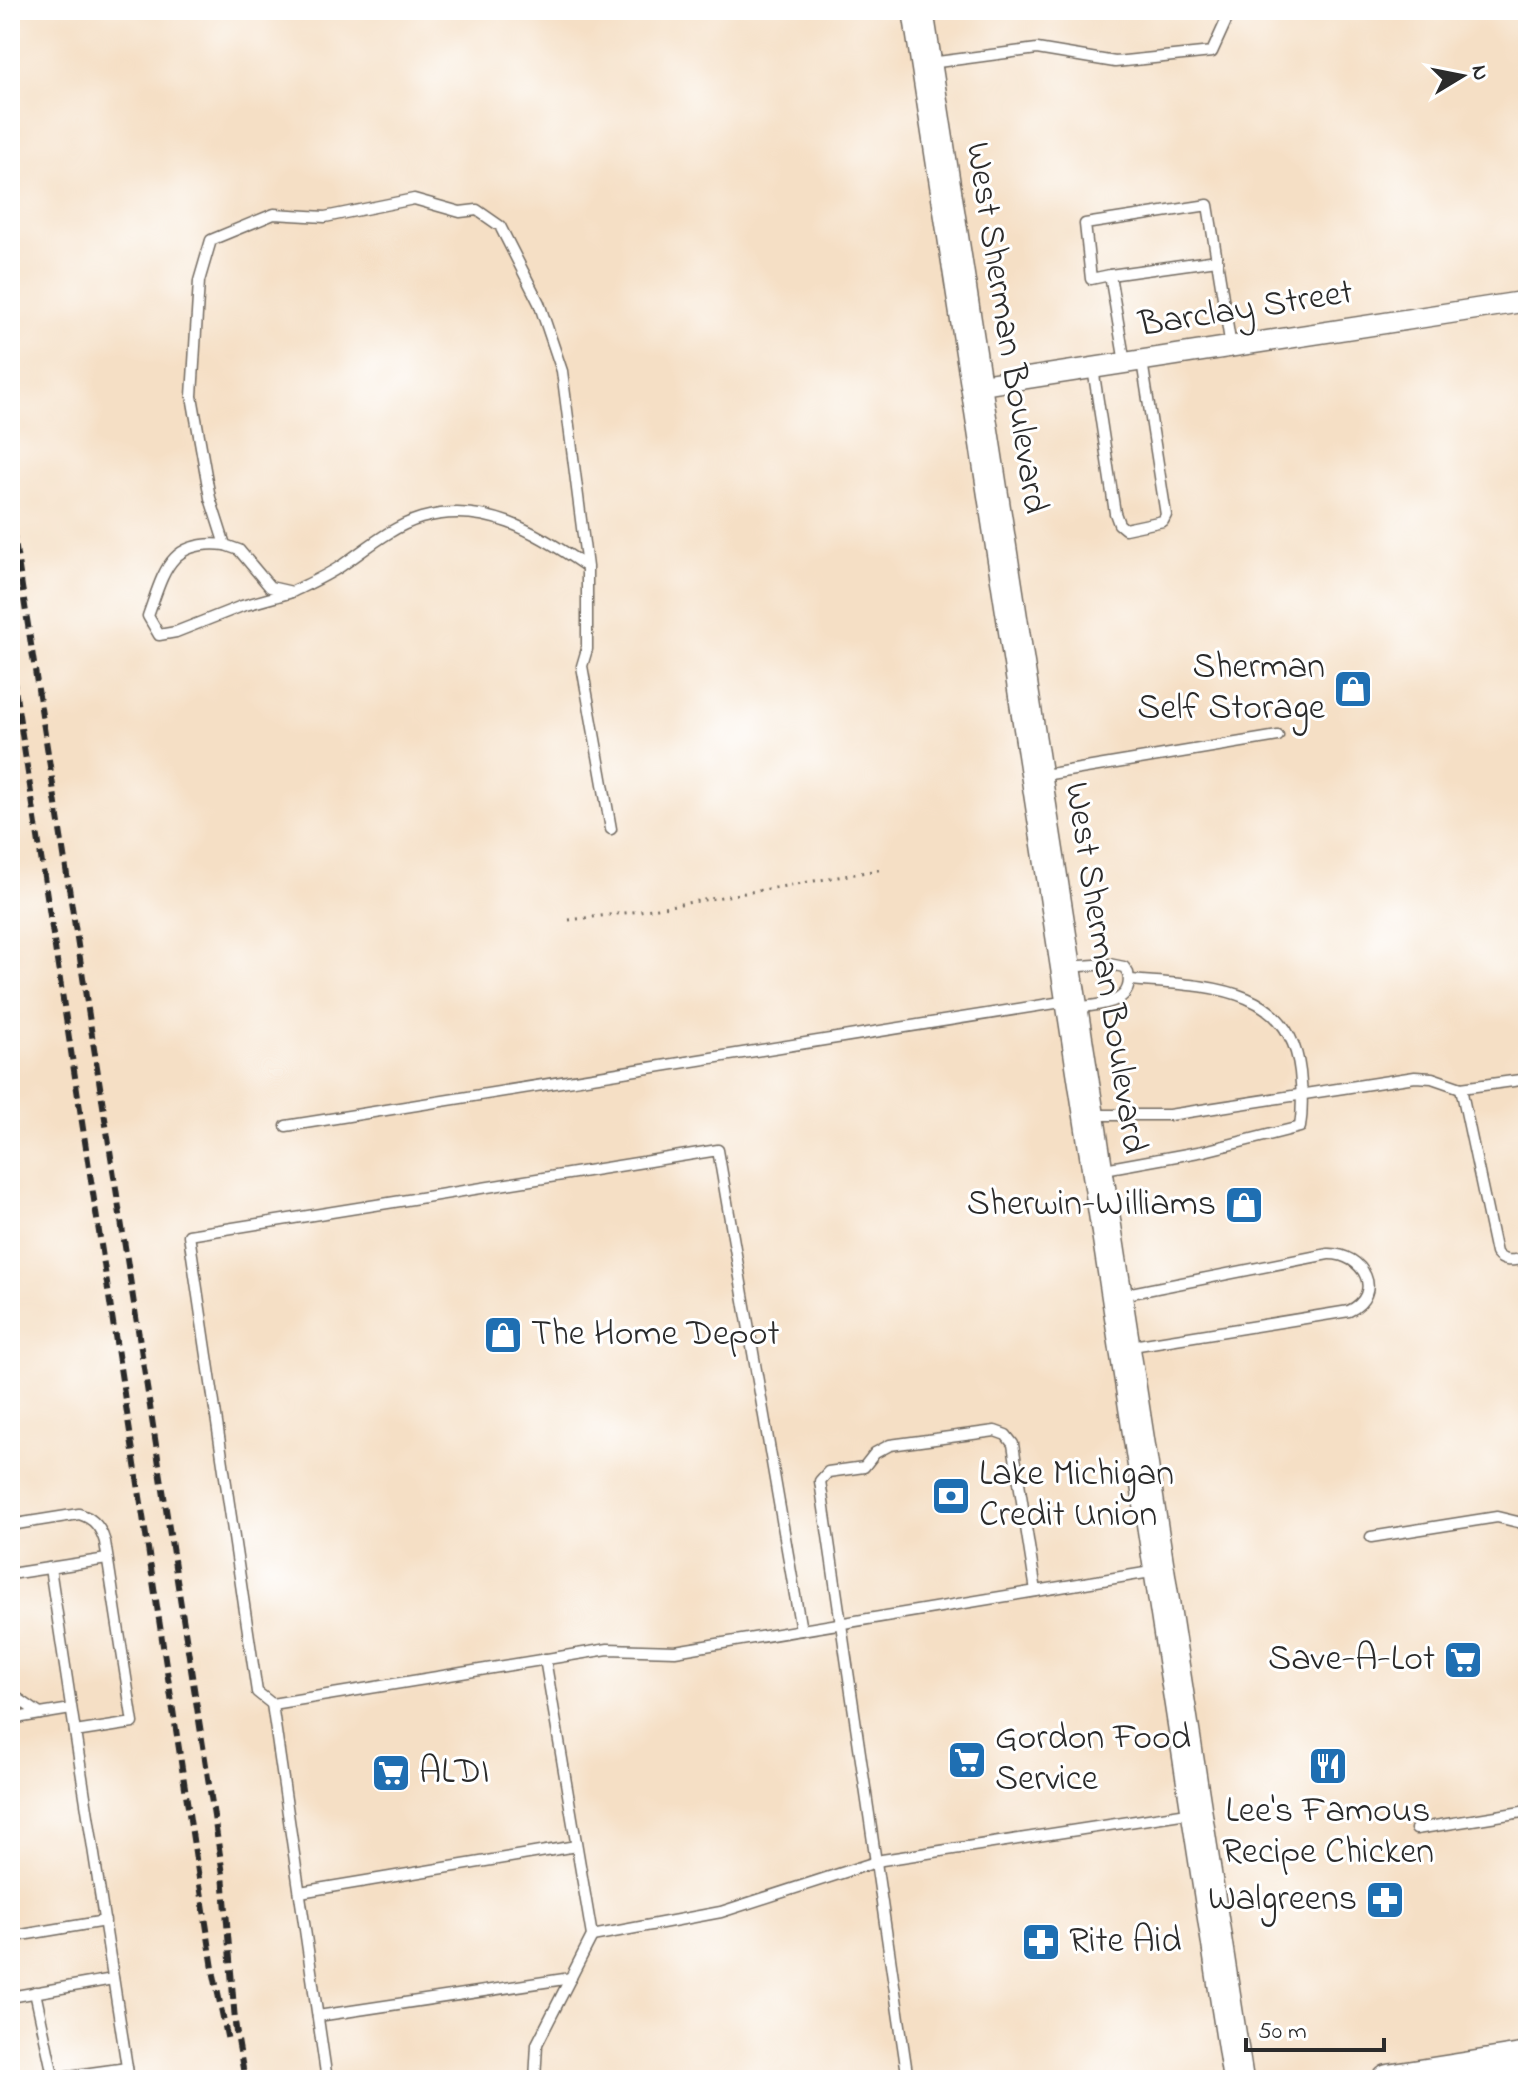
<svg xmlns="http://www.w3.org/2000/svg" width="1538" height="2090" viewBox="0 0 1538 2090" font-family="'Indie Flower',sans-serif">
	<rect width="100%" height="100%" fill="#fff"/>
	<filter id="ink" filterUnits="userSpaceOnUse"><feTurbulence type="fractalNoise" baseFrequency=".0125" numOctaves="2"/><feDisplacementMap in="SourceGraphic" scale="16" xChannelSelector="R" yChannelSelector="G"/><feConvolveMatrix kernelMatrix="1 2 1 2 8 2 1 2 1" color-interpolation-filters="sRGB"/></filter>
	<filter id="wash" filterUnits="userSpaceOnUse"><feTurbulence type="fractalNoise" baseFrequency=".006" numOctaves="4" result="noise"/><feDisplacementMap in="SourceGraphic" scale="32" xChannelSelector="R" yChannelSelector="G"/><feGaussianBlur stdDeviation="1.8" result="paint"/><feColorMatrix in="noise" values="0 0 0 0 0 0 0 0 0 0 0 0 0 0 0 0 0 1.4 0 .05"/><feComposite in="paint" operator="in"/></filter>
	<g filter="url(#wash)">
		<rect width="100%" height="100%" fill="#f5dfc5"/>
	</g>
	<g filter="url(#ink)">
		<g fill="none" stroke-linecap="round" stroke-linejoin="round">
			<defs>
				<g id="lane">
					<polyline points="930,63 1037,49 1115,62 1212,52 1231,10"/>
					<polyline points="1110,275 1217,260"/>
					<polyline points="1125,363 1110,275 1091,279 1085,224 1208,205 1231,347"/>
					<polyline points="1093,368 1115,513 1119,524 1125,529 1163,521 1166,515 1142,361"/>
					<path d="M225,545C169,539 164,572 148,616L159,635L176,632L242,606L289,593"/>
					<path d="M587,567C537,532 484,500 421,518C391,527 366,549 341,566C326,576 308,584 292,592L270,587L239,550L225,545L210,498L192,396L199,281L211,240L274,214L325,217L414,199L460,212L477,210L500,226L539,303L562,371L587,567V649L582,666L611,829"/>
					<polyline points="1038,776 1278,736"/>
					<path d="M1067,967L1109,964L1124,967L1128,973C1135,1005 1099,1004 1076,1008"/>
					<path d="M1461,1088L1496,1253C1504,1264 1515,1260 1528,1258"/>
					<polyline points="1090,1115 1169,1115 1415,1077 1432,1078 1461,1088 1528,1079"/>
					<polyline points="286,1126 1068,1001"/>
					<path d="M1099,1170L1204,1151L1300,1127C1303,1108 1302,1090 1300,1072C1290,982 1199,986 1130,980"/>
					<path d="M1121,1295L1328,1254C1364,1253 1385,1294 1349,1311L1126,1347"/>
					<path d="M10,1525L79,1514C94,1518 101,1528 105,1542L133,1723L75,1732L129,2080"/>
					<polyline points="1371,1537 1497,1517 1522,1523 1528,1531"/>
					<polyline points="50,1568 75,1732"/>
					<polyline points="10,1574 107,1559"/>
					<polyline points="10,1693 40,1714"/>
					<polyline points="272,1704 257,1692 189,1235 718,1150 801,1630"/>
					<polyline points="10,1719 71,1709"/>
					<polyline points="1416,1829 1528,1811"/>
					<polyline points="300,1892 576,1846"/>
					<polyline points="592,1936 721,1912 882,1860 1194,1812"/>
					<polyline points="10,1937 105,1921"/>
					<polyline points="35,1992 54,2080"/>
					<polyline points="10,1997 113,1979"/>
					<polyline points="318,2016 571,1978"/>
					<polyline points="39,2080 127,2068"/>
					<polyline points="327,2080 272,1704 608,1649 675,1651 1157,1571"/>
					<polyline points="535,2080 537,2044 592,1936 545,1659"/>
					<polyline points="908,2080 820,1481 828,1472 864,1467 875,1453 890,1445 995,1431 1006,1435 1013,1444 1036,1591"/>
				</g>
				<polyline id="street" points="975,386 1528,301"/>
				<g id="secondary">
					<polyline points="918,10 1238,2080"/>
					<polyline points="1388,2080 1528,2058"/>
				</g>
			</defs>
			<use href="#lane" stroke="#726a61" stroke-width="13"/>
			<use href="#street" stroke="#726a61" stroke-width="23"/>
			<use href="#secondary" stroke="#726a61" stroke-width="33"/>
			<polyline stroke="#726a61" stroke-width="3" stroke-dasharray="2 6" stroke-linecap="butt" points="569,920 640,911 884,869"/>
			<use href="#lane" stroke="#fff" stroke-width="10"/>
			<use href="#street" stroke="#fff" stroke-width="20"/>
			<use href="#secondary" stroke="#fff" stroke-width="30"/>
			<g stroke="#2b2b2b" stroke-width="6" stroke-dasharray="12 6" stroke-linecap="butt">
				<polyline points="10,510 223,1874 236,2033"/>
				<polyline points="10,657 214,1975 228,2041"/>
				<polyline points="235,2023 245,2080"/>
			</g>
		</g>
	</g>
	<defs>
		<symbol id="shop-square" viewBox="-11 -11 22 22"><rect x="-9" y="-9" width="18" height="18" rx="4" fill="#1f6fb2" stroke="#fff"/><path d="M-5-2.5h2.3a2.7 3.5 0 0 1 5.4 0H5L5.5 6h-11ZM-1.5-2.5h3a1.5 2.3 0 0 0-3 0Z" fill="#fff"/></symbol>
		<symbol id="bank-square" viewBox="-11 -11 22 22"><rect x="-9" y="-9" width="18" height="18" rx="4" fill="#1f6fb2" stroke="#fff"/><path d="M-6-4H6V4H-6ZM0-2.3a2.3 2.3 0 1 0 0 4.6a2.3 2.3 0 1 0 0-4.6Z" fill="#fff"/></symbol>
		<symbol id="supermarket-square" viewBox="-11 -11 22 22"><rect x="-9" y="-9" width="18" height="18" rx="4" fill="#1f6fb2" stroke="#fff"/><path d="M-6-5.5h2.5l.6 2H6L4.5 2H-2.5L-4.4-4H-6ZM-1.5 3.2a1.3 1.3 0 1 0 .1 0ZM3 3.2a1.3 1.3 0 1 0 .1 0Z" fill="#fff"/></symbol>
		<symbol id="restaurant-square" viewBox="-11 -11 22 22"><rect x="-9" y="-9" width="18" height="18" rx="4" fill="#1f6fb2" stroke="#fff"/><path d="M-5-6h1v4h1v-4h1v4h1v-4h1v5L-1.5 .5V6h-2V.5L-5-1ZM5-6V6H3V1.5H1.5Q1.5-4 5-6Z" fill="#fff"/></symbol>
		<symbol id="pharmacy-square" viewBox="-11 -11 22 22"><rect x="-9" y="-9" width="18" height="18" rx="4" fill="#1f6fb2" stroke="#fff"/><path d="M-2-6h4v4h4v4h-4v4h-4v-4h-4v-4h4Z" fill="#fff"/></symbol>
	</defs>
	<g fill-rule="evenodd">
		<use href="#shop-square" x="1331" y="667" width="44" height="44"/>
		<use href="#shop-square" x="1222" y="1183" width="44" height="44"/>
		<use href="#shop-square" x="481" y="1313" width="44" height="44"/>
		<use href="#bank-square" x="929" y="1474" width="44" height="44"/>
		<use href="#supermarket-square" x="1441" y="1638" width="44" height="44"/>
		<use href="#supermarket-square" x="945" y="1738" width="44" height="44"/>
		<use href="#restaurant-square" x="1306" y="1744" width="44" height="44"/>
		<use href="#supermarket-square" x="369" y="1751" width="44" height="44"/>
		<use href="#pharmacy-square" x="1363" y="1878" width="44" height="44"/>
		<use href="#pharmacy-square" x="1019" y="1920" width="44" height="44"/>
	</g>
	<g text-anchor="middle" dominant-baseline="central" stroke-width="6" stroke-linejoin="round" paint-order="stroke">
		<g font-size="36" fill="#2b2b2b" stroke="#fff">
			<text transform="translate(1246 310) rotate(-9)">Barclay Street</text>
			<text transform="translate(1005 328) rotate(81)">West Sherman Boulevard</text>
			<text transform="translate(1104 968) rotate(81)">West Sherman Boulevard</text>
		</g>
		<g font-size="36" fill="#2b2b2b" stroke="#fff" text-anchor="start">
			<text x="1325" y="668" text-anchor="end">Sherman<tspan x="1325" dy="41">Self Storage</tspan></text>
			<text x="1216" y="1205" text-anchor="end">Sherwin-Williams</text>
			<text x="531" y="1335">The Home Depot</text>
			<text x="979" y="1475">Lake Michigan<tspan x="979" dy="41">Credit Union</tspan></text>
			<text x="1435" y="1660" text-anchor="end">Save-A-Lot</text>
			<text x="995" y="1739">Gordon Food<tspan x="995" dy="41">Service</tspan></text>
			<text x="419" y="1773">ALDI</text>
			<text x="1328" y="1812" text-anchor="middle">Lee's Famous<tspan x="1328" dy="41">Recipe Chicken</tspan></text>
			<text x="1357" y="1900" text-anchor="end">Walgreens</text>
			<text x="1069" y="1942">Rite Aid</text>
		</g>
	</g>
	<rect width="1538" height="2090" fill="none" stroke="#fff" stroke-width="40"/>
	<g transform="translate(1462 76) rotate(80)" stroke="#ffffff" stroke-width="6" paint-order="stroke">
	<path d="M0-6L14 30L0 20L-14 30Z" fill="#2b2b2b"/>
	<text y="-12" font-size="22" font-weight="bold" text-anchor="middle" fill="#2b2b2b">N</text>
	</g>
	<path d="M1246 2038v12h138v-12" fill="none" stroke="#2b2b2b" stroke-width="4"/>
	<text x="1258" y="2038" font-size="24" fill="#2b2b2b" stroke="#ffffff" stroke-width="6" paint-order="stroke">50 m</text>
</svg>
